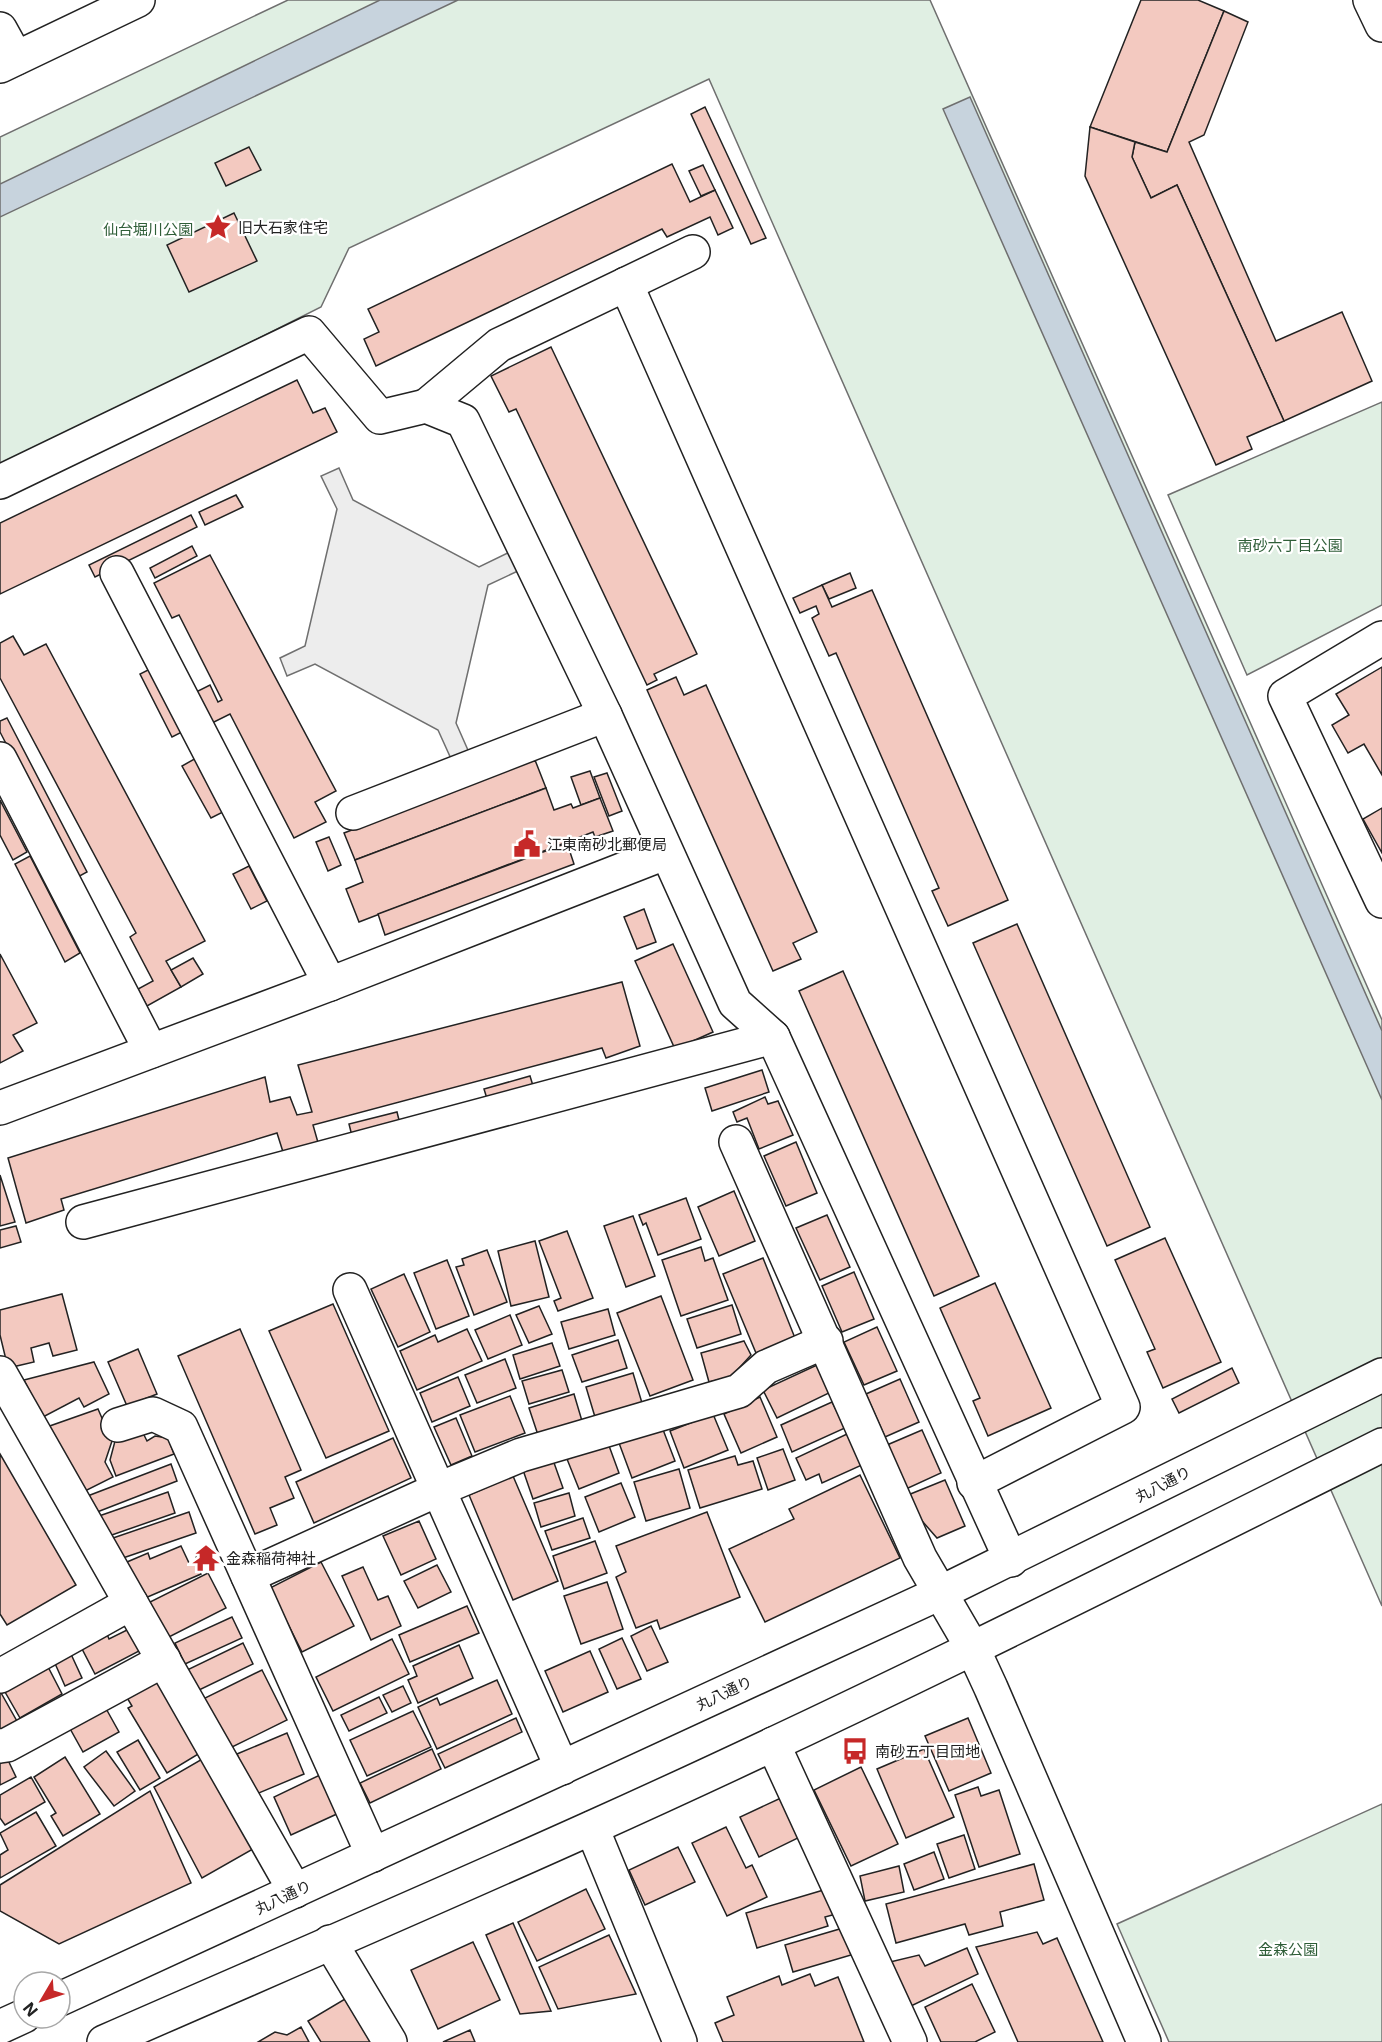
<svg xmlns="http://www.w3.org/2000/svg" width="1382" height="2042" viewBox="0 0 1382 2042" font-family="Inter,'Noto Sans JP',sans-serif">
	<rect width="100%" height="100%" fill="#fff"/>
	<g fill="#e0efe3" stroke="#6f6f6f" stroke-width="1.5">
		<polygon points="288,0 930,0 1382,1020 1382,1606 709,79 349,248 321,307 0,468 0,137"/>
		<polygon points="1382,402 1382,605 1247,675 1168,495"/>
		<polygon points="1382,1804 1382,2042 1169,2042 1117,1924"/>
	</g>
	<polygon fill="#ededed" stroke="#6f6f6f" stroke-width="1.5" points="339,468 353,500 479,567 524,545 533,564 488,585 456,723 475,766 457,772 438,730 315,664 287,676 280,658 305,646 337,509 321,476"/>
	<g fill="#c7d3dd" stroke="#6f6f6f" stroke-width="1.5">
		<polygon points="380,0 458,0 0,217 0,184"/>
		<polygon points="970,97 1382,1031 1382,1100 943,109"/>
	</g>
	<g fill="#f3c9c0" stroke="#222" stroke-width="1.5">
		<polygon points="1141,0 1198,0 1224,11 1167,152 1090,127"/>
		<polygon points="1224,11 1248,22 1204,135 1189,142 1276,341 1342,312 1372,381 1284,421 1177,185 1151,198 1132,157 1135,142 1167,152"/>
		<polygon points="705,107 766,238 751,244 691,114"/>
		<polygon points="1090,127 1135,142 1132,157 1151,198 1177,185 1284,421 1247,437 1252,449 1216,465 1085,176"/>
		<polygon points="249,147 261,170 226,186 215,163"/>
		<polygon points="672,164 690,202 715,190 733,228 718,235 710,217 667,237 662,229 376,366 364,339 379,332 368,309"/>
		<polygon points="703,165 715,190 701,196 689,171"/>
		<polygon points="234,213 257,261 189,292 167,245"/>
		<polygon points="551,347 697,654 654,674 657,680 647,685 516,409 509,412 491,376"/>
		<polygon points="297,380 313,413 325,408 337,432 0,594 0,523"/>
		<polygon points="236,495 243,507 205,525 199,512"/>
		<polygon points="191,515 197,527 95,577 89,565"/>
		<polygon points="192,546 197,556 155,578 150,568"/>
		<polygon points="210,555 336,791 315,802 326,822 294,838 230,714 210,724 194,693 210,685 218,702 222,700 179,615 172,618 154,583"/>
		<polygon points="850,573 856,588 829,599 822,585"/>
		<polygon points="822,585 832,607 872,590 1008,900 948,926 932,891 939,888 836,653 829,656 812,618 819,614 816,606 800,613 793,598"/>
		<polygon points="13,636 24,655 46,644 205,941 166,961 181,987 147,1006 138,989 153,981 130,937 136,933 0,678 0,643"/>
		<polygon points="1382,667 1382,775 1364,744 1348,753 1332,725 1349,715 1336,694"/>
		<polygon points="152,668 184,731 172,737 140,674"/>
		<polygon points="676,677 684,695 706,685 817,932 793,943 801,959 773,971 647,690"/>
		<polygon points="7,718 87,872 76,878 0,732 0,721"/>
		<polygon points="198,757 227,810 211,818 182,766"/>
		<polygon points="535,760 546,788 355,860 344,833"/>
		<polygon points="590,771 600,798 581,805 571,777"/>
		<polygon points="607,773 622,811 609,816 594,777"/>
		<polygon points="546,788 554,810 571,804 573,808 600,798 613,831 595,837 593,832 359,922 346,889 363,882 355,860"/>
		<polygon points="0,800 27,852 13,860 0,835"/>
		<polygon points="1382,808 1382,853 1363,819"/>
		<polygon points="329,837 341,865 328,871 316,842"/>
		<polygon points="567,843 574,864 385,935 378,914"/>
		<polygon points="30,856 80,953 65,962 15,864"/>
		<polygon points="249,866 267,901 251,909 233,874"/>
		<polygon points="644,909 656,942 637,949 624,917"/>
		<polygon points="1017,924 1150,1227 1107,1246 973,943"/>
		<polygon points="673,944 713,1032 675,1049 635,961"/>
		<polygon points="0,954 37,1023 13,1035 23,1051 0,1063"/>
		<polygon points="193,958 203,974 181,987 171,970"/>
		<polygon points="843,971 979,1276 934,1296 799,991"/>
		<polygon points="622,982 640,1046 606,1058 602,1048 313,1125 319,1146 284,1155 277,1133 61,1199 64,1210 26,1223 8,1158 265,1077 270,1102 290,1097 297,1115 312,1112 298,1065"/>
		<polygon points="762,1070 769,1092 712,1111 705,1088"/>
		<polygon points="530,1076 534,1089 488,1102 484,1089"/>
		<polygon points="765,1097 768,1104 778,1101 793,1135 759,1149 747,1118 737,1122 733,1112"/>
		<polygon points="397,1112 400,1124 352,1136 349,1124"/>
		<polygon points="796,1142 817,1193 786,1206 764,1156"/>
		<polygon points="0,1175 15,1222 0,1226"/>
		<polygon points="734,1191 755,1241 719,1256 698,1207"/>
		<polygon points="686,1198 701,1239 658,1255 646,1223 643,1225 639,1215"/>
		<polygon points="827,1215 850,1267 820,1280 796,1228"/>
		<polygon points="633,1216 655,1276 626,1287 604,1226"/>
		<polygon points="16,1226 21,1242 0,1248 0,1230"/>
		<polygon points="567,1231 593,1298 558,1311 554,1301 561,1298 539,1241"/>
		<polygon points="1165,1238 1221,1362 1163,1388 1147,1352 1155,1349 1115,1260"/>
		<polygon points="535,1241 549,1297 511,1306 498,1251"/>
		<polygon points="701,1247 705,1261 713,1258 728,1300 681,1316 662,1260"/>
		<polygon points="487,1250 507,1302 474,1315 456,1267 464,1265 462,1259"/>
		<polygon points="763,1258 795,1338 756,1353 723,1274"/>
		<polygon points="447,1260 469,1316 436,1329 414,1273"/>
		<polygon points="854,1272 874,1319 842,1332 822,1286"/>
		<polygon points="404,1274 430,1332 398,1347 371,1289"/>
		<polygon points="995,1283 1051,1408 988,1436 973,1401 980,1398 940,1308"/>
		<polygon points="62,1294 77,1350 53,1356 49,1343 31,1348 34,1362 8,1368 0,1335 0,1310"/>
		<polygon points="661,1296 693,1380 650,1396 617,1313"/>
		<polygon points="333,1304 389,1431 326,1458 269,1331"/>
		<polygon points="732,1305 741,1334 697,1348 687,1319"/>
		<polygon points="539,1306 552,1334 529,1343 516,1315"/>
		<polygon points="608,1309 615,1335 569,1349 561,1322"/>
		<polygon points="510,1315 522,1345 488,1359 475,1330"/>
		<polygon points="877,1327 897,1371 864,1385 844,1342"/>
		<polygon points="240,1329 301,1470 285,1477 294,1498 270,1508 277,1525 255,1534 178,1356"/>
		<polygon points="467,1329 482,1361 417,1390 400,1351 435,1335 438,1342"/>
		<polygon points="618,1340 627,1368 582,1382 572,1355"/>
		<polygon points="744,1341 751,1355 731,1377 709,1382 701,1353"/>
		<polygon points="552,1343 560,1366 520,1379 513,1355"/>
		<polygon points="138,1349 157,1394 127,1406 108,1362"/>
		<polygon points="505,1359 516,1388 477,1403 465,1375"/>
		<polygon points="94,1362 109,1394 84,1407 79,1398 43,1417 24,1380"/>
		<polygon points="817,1365 829,1393 777,1418 763,1390"/>
		<polygon points="1232,1368 1239,1383 1179,1413 1172,1399"/>
		<polygon points="562,1370 569,1392 529,1404 522,1381"/>
		<polygon points="633,1373 642,1403 595,1417 586,1387"/>
		<polygon points="458,1377 470,1406 432,1422 420,1393"/>
		<polygon points="900,1379 919,1422 885,1437 866,1394"/>
		<polygon points="574,1394 582,1421 538,1435 529,1408"/>
		<polygon points="510,1396 525,1433 475,1452 460,1415"/>
		<polygon points="760,1397 777,1437 741,1453 724,1414"/>
		<polygon points="832,1402 845,1428 792,1452 781,1425"/>
		<polygon points="98,1409 112,1441 105,1462 113,1477 79,1494 44,1428"/>
		<polygon points="713,1414 728,1450 684,1468 670,1431"/>
		<polygon points="456,1418 472,1456 451,1465 434,1427"/>
		<polygon points="662,1427 675,1461 632,1478 619,1443"/>
		<polygon points="922,1430 941,1473 906,1489 887,1445"/>
		<polygon points="143,1433 147,1441 155,1436 168,1438 174,1454 116,1476 110,1460 115,1441"/>
		<polygon points="847,1434 862,1465 822,1483 819,1474 806,1480 796,1458"/>
		<polygon points="393,1438 411,1478 314,1523 296,1482"/>
		<polygon points="608,1443 619,1473 579,1489 567,1459"/>
		<polygon points="783,1449 795,1480 768,1490 757,1458"/>
		<polygon points="0,1454 76,1585 7,1625 0,1614"/>
		<polygon points="735,1456 738,1465 753,1461 762,1489 700,1508 688,1470"/>
		<polygon points="553,1460 563,1488 533,1499 523,1470"/>
		<polygon points="171,1464 177,1481 92,1514 85,1497"/>
		<polygon points="679,1469 690,1508 646,1521 634,1482"/>
		<polygon points="860,1475 900,1558 765,1622 729,1549 794,1519 789,1509"/>
		<polygon points="513,1476 558,1581 513,1600 469,1495"/>
		<polygon points="945,1480 965,1526 937,1538 916,1514 908,1495"/>
		<polygon points="621,1483 635,1517 599,1532 585,1497"/>
		<polygon points="168,1492 175,1513 106,1537 99,1516"/>
		<polygon points="569,1493 575,1516 541,1527 534,1503"/>
		<polygon points="189,1512 196,1533 120,1559 113,1538"/>
		<polygon points="707,1512 740,1597 660,1629 657,1620 636,1628 616,1577 626,1572 616,1546"/>
		<polygon points="583,1518 590,1538 552,1550 545,1531"/>
		<polygon points="419,1521 436,1559 401,1575 383,1536"/>
		<polygon points="595,1541 607,1573 564,1589 553,1556"/>
		<polygon points="181,1546 190,1565 196,1563 201,1574 136,1602 120,1565 148,1553 150,1559"/>
		<polygon points="209,1549 215,1560 202,1567 196,1557"/>
		<polygon points="321,1562 354,1626 302,1652 270,1588"/>
		<polygon points="437,1565 451,1592 418,1608 404,1581"/>
		<polygon points="363,1567 378,1600 388,1596 401,1626 371,1640 342,1576"/>
		<polygon points="208,1573 226,1608 165,1639 146,1604"/>
		<polygon points="607,1582 623,1629 581,1644 564,1596"/>
		<polygon points="467,1606 479,1633 410,1662 399,1635"/>
		<polygon points="232,1617 242,1638 185,1664 175,1643"/>
		<polygon points="651,1626 668,1662 647,1671 631,1636"/>
		<polygon points="105,1629 109,1639 129,1629 141,1650 95,1674 79,1643"/>
		<polygon points="622,1638 641,1679 617,1689 599,1649"/>
		<polygon points="392,1639 409,1674 333,1711 316,1677"/>
		<polygon points="243,1643 253,1664 195,1692 185,1671"/>
		<polygon points="459,1645 473,1678 418,1703 408,1680 417,1676 413,1666"/>
		<polygon points="590,1651 608,1692 563,1712 545,1671"/>
		<polygon points="70,1652 82,1678 65,1686 53,1659"/>
		<polygon points="45,1661 62,1694 20,1718 1,1685"/>
		<polygon points="262,1670 287,1720 228,1749 203,1699"/>
		<polygon points="155,1678 200,1753 167,1773 128,1708 132,1706 126,1696"/>
		<polygon points="497,1680 512,1714 437,1749 418,1707 437,1698 440,1705"/>
		<polygon points="403,1686 411,1703 392,1712 383,1695"/>
		<polygon points="0,1691 18,1723 0,1733"/>
		<polygon points="379,1697 387,1713 349,1731 341,1715"/>
		<polygon points="104,1705 119,1732 83,1752 68,1725"/>
		<polygon points="413,1711 431,1747 367,1776 350,1740"/>
		<polygon points="516,1718 522,1732 445,1768 438,1754"/>
		<polygon points="968,1718 991,1773 949,1791 925,1736"/>
		<polygon points="287,1733 304,1774 254,1795 237,1754"/>
		<polygon points="138,1740 160,1778 140,1790 117,1752"/>
		<polygon points="432,1749 441,1769 370,1803 360,1783"/>
		<polygon points="924,1749 954,1817 906,1838 877,1769"/>
		<polygon points="106,1751 135,1791 114,1806 84,1767"/>
		<polygon points="6,1756 16,1777 0,1785 0,1759"/>
		<polygon points="65,1757 100,1814 63,1836 51,1816 56,1813 34,1777"/>
		<polygon points="204,1758 253,1849 202,1878 154,1787"/>
		<polygon points="861,1767 898,1844 851,1866 814,1790"/>
		<polygon points="322,1774 339,1813 291,1835 274,1797"/>
		<polygon points="31,1777 45,1802 5,1825 0,1818 0,1795"/>
		<polygon points="978,1787 981,1796 999,1790 1020,1854 979,1867 955,1795"/>
		<polygon points="150,1791 191,1883 59,1944 0,1911 0,1885"/>
		<polygon points="783,1797 802,1836 759,1857 740,1817"/>
		<polygon points="36,1812 56,1846 0,1878 0,1855 8,1850 0,1833"/>
		<polygon points="726,1827 746,1868 752,1865 767,1897 727,1916 692,1843"/>
		<polygon points="964,1835 975,1869 949,1878 937,1844"/>
		<polygon points="678,1847 695,1882 645,1905 629,1870"/>
		<polygon points="934,1852 944,1879 914,1890 904,1864"/>
		<polygon points="1034,1864 1044,1900 1000,1912 1003,1926 969,1935 965,1924 896,1943 886,1904"/>
		<polygon points="899,1866 904,1892 865,1901 860,1876"/>
		<polygon points="586,1889 605,1929 537,1961 518,1922"/>
		<polygon points="827,1889 836,1914 825,1917 828,1926 757,1948 746,1913"/>
		<polygon points="513,1923 551,2011 520,2014 486,1935"/>
		<polygon points="843,1928 851,1955 793,1972 785,1945"/>
		<polygon points="1037,1932 1043,1944 1057,1938 1103,2042 1018,2042 976,1947"/>
		<polygon points="609,1935 636,1994 558,2009 539,1967"/>
		<polygon points="473,1942 500,2000 438,2029 411,1970"/>
		<polygon points="967,1948 978,1974 911,2006 890,1962 919,1955 925,1966"/>
		<polygon points="810,1974 815,1986 838,1977 864,2042 723,2042 715,2023 734,2015 727,1997 779,1976 782,1985"/>
		<polygon points="972,1984 995,2032 975,2042 941,2042 925,2007"/>
		<polygon points="345,1999 372,2042 321,2042 308,2021"/>
		<polygon points="301,2027 309,2042 258,2042 275,2032 287,2035"/>
		<polygon points="470,2030 475,2042 443,2042"/>
	</g>
	<g fill="none" stroke-linecap="round" stroke-linejoin="round">
		<defs>
			<g id="minor">
				<polyline points="0,29 16,58"/>
				<polyline points="0,66 138,0"/>
				<polyline points="626,284 1123,1407 974,1483"/>
				<polyline points="426,406 499,345 693,252"/>
				<polyline points="0,482 309,333 380,417 426,406 463,421 605,715 735,1003 773,1037 1011,1560"/>
				<polyline points="117,573 330,984"/>
				<polyline points="1382,638 1285,696 1382,901"/>
				<polyline points="0,759 151,1051"/>
				<polyline points="353,813 605,715"/>
				<polyline points="0,1108 330,984 665,853"/>
				<polyline points="736,1142 920,1558 973,1649 991,1688 1144,2042"/>
				<polyline points="83,1222 773,1037"/>
				<polyline points="350,1290 562,1768"/>
				<polyline points="0,1373 295,1891"/>
				<polyline points="118,1425 153,1414 181,1427 373,1855"/>
				<polyline points="248,1576 437,1490 521,1455 739,1391 766,1367 826,1341"/>
				<polyline points="0,1676 131,1603"/>
				<polyline points="773,1744 910,2042"/>
				<polyline points="0,1746 7,1745 164,1660"/>
				<polyline points="592,1828 680,2042"/>
				<polyline points="330,1942 390,2042"/>
			</g>
			<g id="major">
				<polyline points="1370,0 1382,25"/>
				<polyline points="60,1999 940,1593 1382,1375"/>
				<polyline points="0,2027 24,2016"/>
				<path d="M104,2042C266,1971 429,1901 591,1828C858,1708 1120,1576 1382,1445"/>
			</g>
		</defs>
		<use href="#minor" stroke="#222" stroke-width="36"/>
		<use href="#major" stroke="#222" stroke-width="36"/>
		<use href="#minor" stroke="#fff" stroke-width="33"/>
		<use href="#major" stroke="#fff" stroke-width="33"/>
	</g>
	<defs>
		<symbol id="sight-bare" viewBox="-9 -9 18 18"><path d="M0-6L1.8-2.2L6-1.7L2.9 1.2L3.7 5.4L0 3.3L-3.7 5.4L-2.9 1.2L-6-1.7L-1.8-2.2Z" fill="#c62828" stroke="#fff" stroke-width="2.5" paint-order="stroke"/></symbol>
		<symbol id="civic-bare" viewBox="-9 -9 18 18"><path d="M-.6-6.5H3V-4.5H.6V-3L4-1V1h2V6H-6V1h2V-1L-.6-3ZM-1.2 2.5V6h2.4V2.5Z" fill="#c62828" stroke="#fff" stroke-width="2.5" paint-order="stroke"/></symbol>
		<symbol id="temple-bare" viewBox="-9 -9 18 18"><path d="M0-6L5-2H3V0L6.5 2.5H4V6H1.5V3h-3V6H-4V2.5H-6.5L-3 0V-2H-5Z" fill="#c62828" stroke="#fff" stroke-width="2.5" paint-order="stroke"/></symbol>
		<symbol id="bus-bare" viewBox="-9 -9 18 18"><path d="M-5-6H5V4H4V6H2V4H-2V6H-4V4H-5ZM-3.5-4V0h7V-4ZM-3.5 1.2v1.5H-2V1.2ZM2 1.2v1.5H3.5V1.2Z" fill="#c62828" stroke="#fff" stroke-width="2.5" paint-order="stroke"/></symbol>
	</defs>
	<g fill-rule="evenodd">
		<use href="#sight-bare" x="199" y="208" width="38" height="38"/>
		<use href="#civic-bare" x="508" y="825" width="38" height="38"/>
		<use href="#temple-bare" x="187" y="1539" width="38" height="38"/>
		<use href="#bus-bare" x="836" y="1732" width="38" height="38"/>
	</g>
	<g text-anchor="middle" dominant-baseline="central" stroke-width="4.5" stroke-linejoin="round" paint-order="stroke">
		<g font-size="15" fill="#222" stroke="#fff" text-anchor="start">
			<text x="238" y="227">旧大石家住宅</text>
			<text x="547" y="844">江東南砂北郵便局</text>
			<text x="226" y="1558">金森稲荷神社</text>
			<text x="875" y="1751">南砂五丁目団地</text>
		</g>
		<g font-size="15" fill="#2f5e38" stroke="#fff">
			<text x="148" y="229">仙台堀川公園</text>
			<text x="1290" y="545">南砂六丁目公園</text>
			<text x="1288" y="1949">金森公園</text>
		</g>
		<g font-size="15" fill="#222" stroke="#fff">
			<text transform="translate(1163 1484) rotate(-27)">丸八通り</text>
			<text transform="translate(724 1693) rotate(-25)">丸八通り</text>
			<text transform="translate(283 1897) rotate(-25)">丸八通り</text>
		</g>
	</g>
	<g transform="translate(42 2000) rotate(231)"><circle r="28" fill="#ffffff" stroke="#a7a7a7" stroke-width="1.5"/>
	<path d="M0-4.5L10 22L0 15L-10 22Z" fill="#c62828"/>
	<text y="-9" font-size="16" font-weight="bold" text-anchor="middle" fill="#222222">N</text>
	</g>
</svg>
